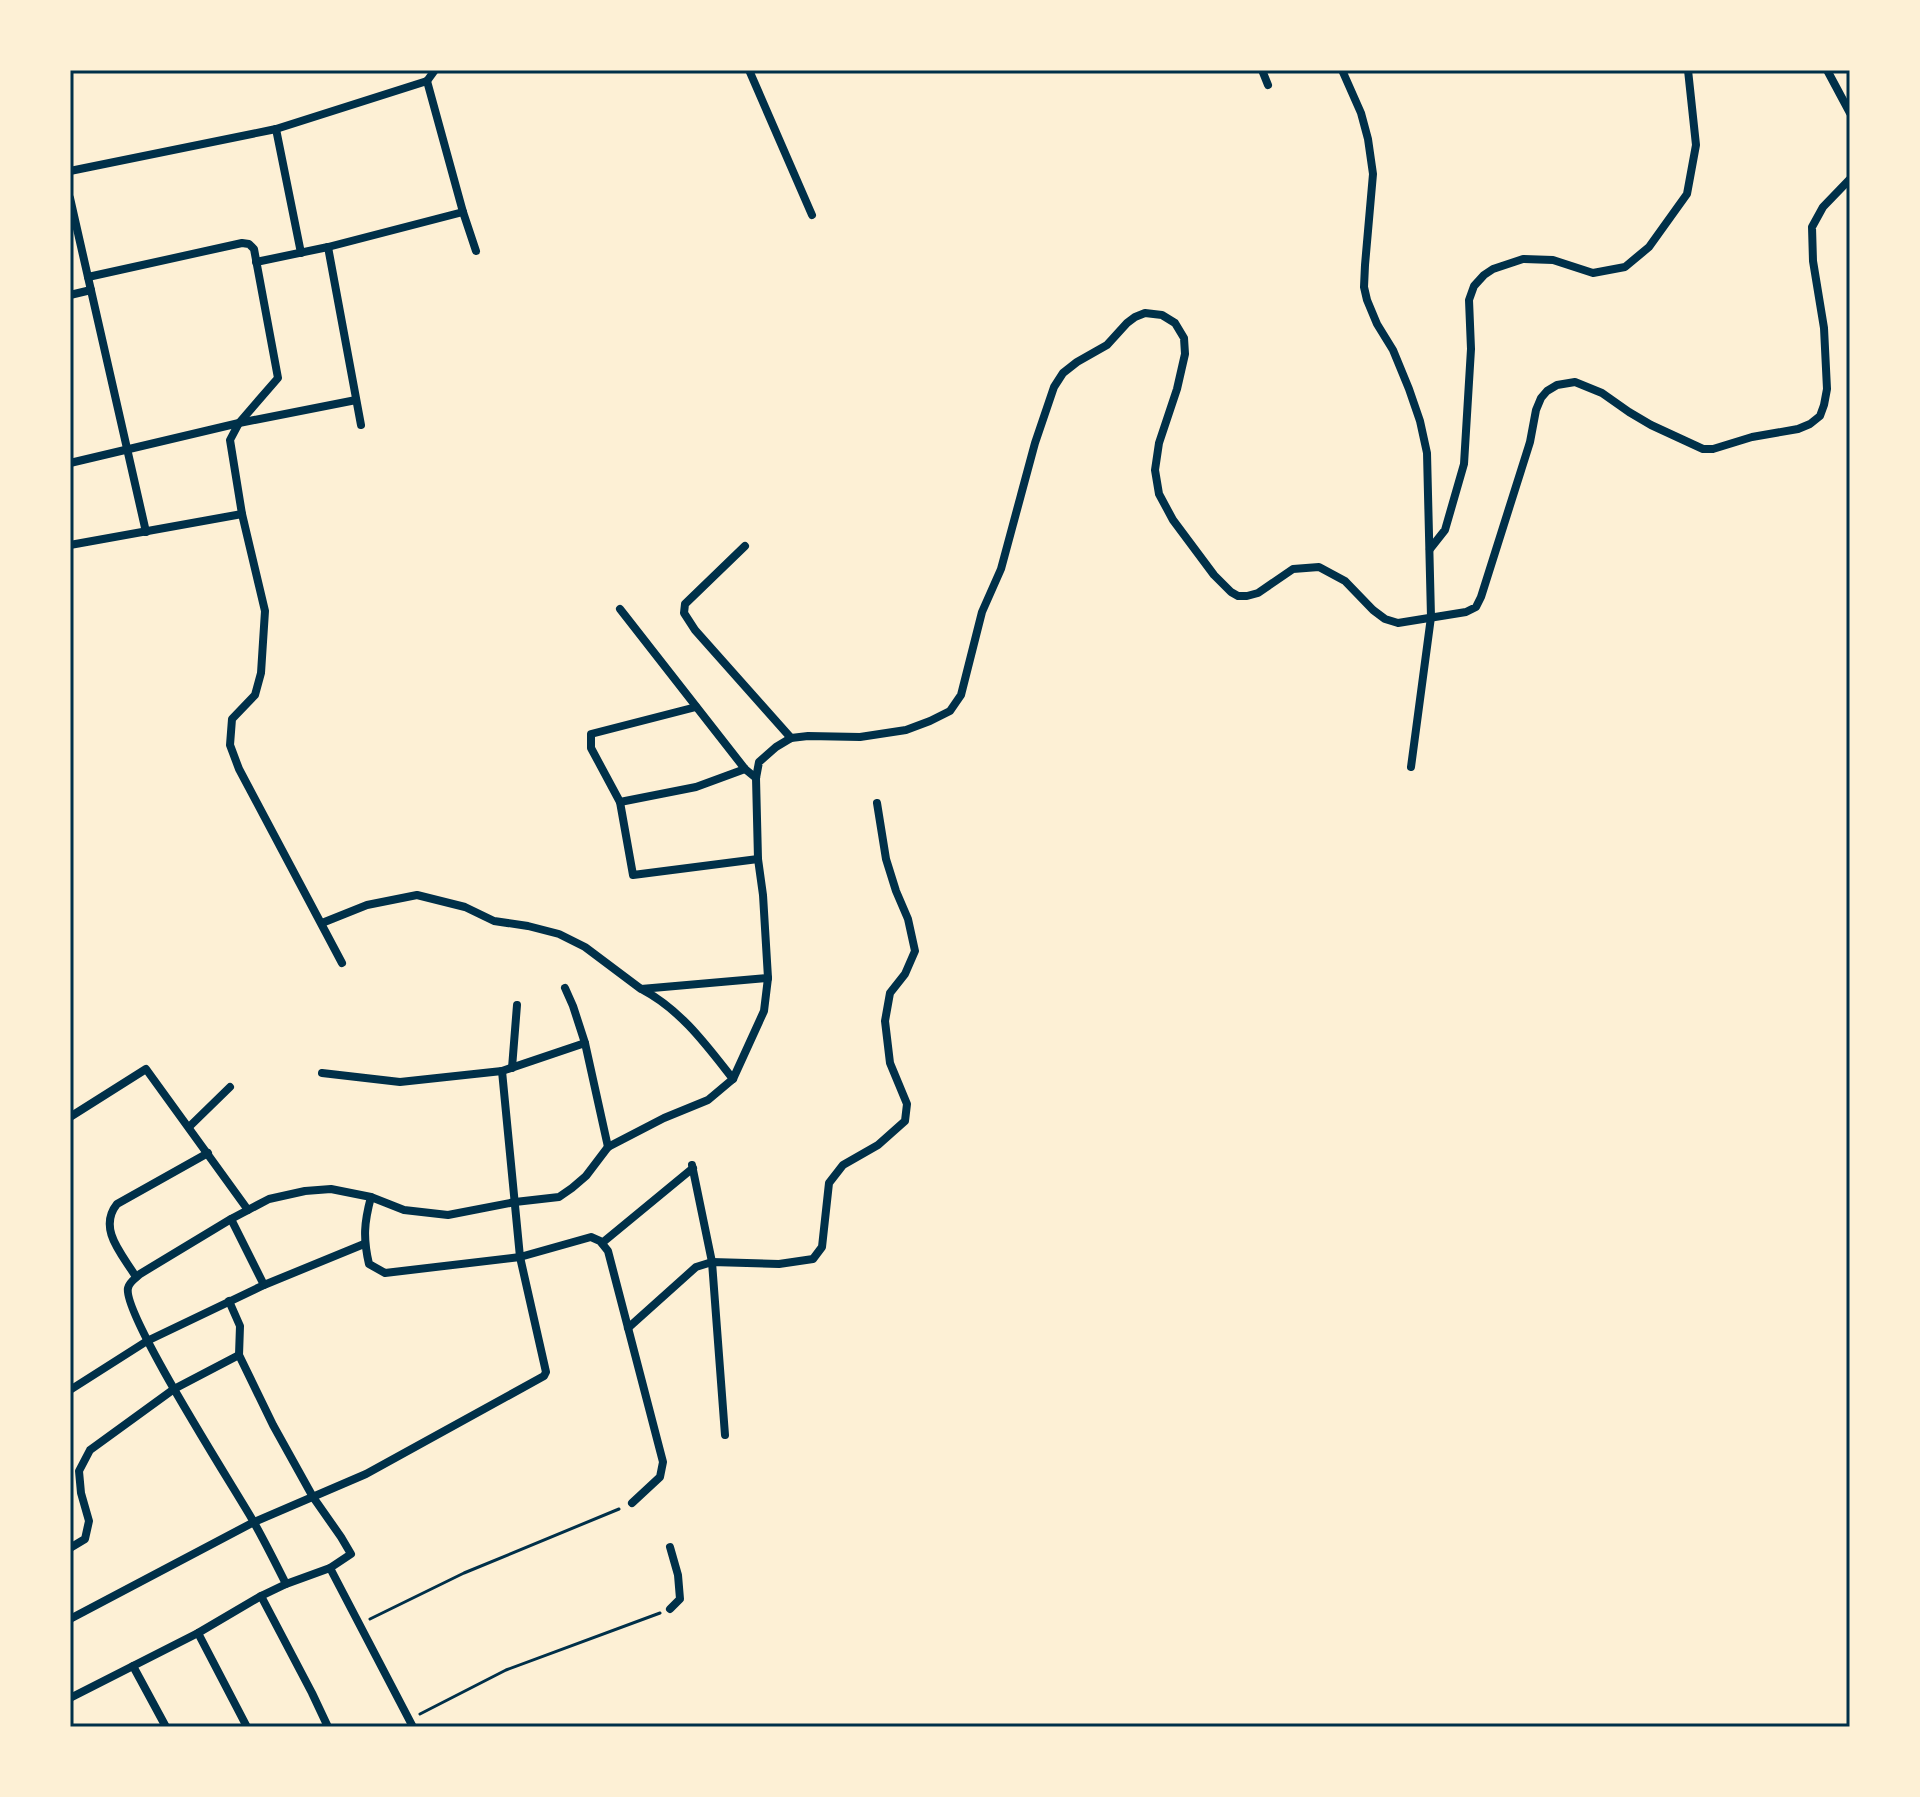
<svg xmlns="http://www.w3.org/2000/svg" width="1920" height="1797" viewBox="0 0 1920 1797" font-family="'Titillium Web',sans-serif">
	<rect width="100%" height="100%" fill="#fdf0d5"/>
	<g fill="none" stroke-linecap="round" stroke-linejoin="round">
		<g stroke="#003049" stroke-width="3">
			<polyline points="370,1619 464,1573 619,1509"/>
			<polyline points="420,1714 506,1670 660,1613"/>
		</g>
		<g stroke="#003049" stroke-width="8">
			<polyline points="749,70 812,215"/>
			<polyline points="1262,70 1268,85"/>
			<polyline points="1342,70 1361,113 1368,139 1373,174 1365,265 1364,287 1367,300 1377,324 1393,350 1409,389 1420,421 1427,453 1431,617 1411,767"/>
			<polyline points="1827,70 1850,113"/>
			<polyline points="427,81 463,212 476,251"/>
			<polyline points="427,81 435,70"/>
			<polyline points="276,129 301,253"/>
			<polyline points="70,171 276,129 427,81"/>
			<polyline points="70,198 146,532"/>
			<polyline points="328,247 361,425"/>
			<polyline points="256,262 328,247 463,212"/>
			<polyline points="88,277 242,243 249,244 254,249 278,378 239,423 230,440 242,514 265,611 261,673 255,695 232,719 230,745 239,769 342,963"/>
			<polyline points="70,295 91,290"/>
			<polyline points="70,463 239,423 356,400"/>
			<polyline points="70,545 242,514"/>
			<polyline points="745,546 685,604 684,613 695,630 791,738"/>
			<polyline points="1430,549 1445,530 1464,464 1471,349 1469,300 1474,286 1484,275 1493,269 1523,259 1553,260 1593,273 1625,267 1649,247 1687,194 1696,145 1688,70"/>
			<polyline points="620,609 745,769 756,778"/>
			<polyline points="696,707 591,734 591,748 620,802 696,787 745,769"/>
			<polyline points="620,802 633,875 758,859"/>
			<polyline points="322,923 367,905 417,895 465,907 494,921 528,926 559,934 585,947 641,989 768,978"/>
			<polyline points="565,988 573,1006 585,1043"/>
			<path d="M643,990C681,1010 707,1046 733,1079"/>
			<polyline points="512,1068 517,1005"/>
			<polyline points="322,1073 400,1082 502,1071 585,1043 608,1147"/>
			<polyline points="70,1117 146,1069 248,1210"/>
			<polyline points="189,1127 230,1087"/>
			<polyline points="692,1165 712,1262 725,1435"/>
			<path d="M371,1197C364,1223 363,1238 369,1264L385,1273L520,1257L591,1237L600,1241L608,1251L663,1462L660,1477L632,1503"/>
			<polyline points="231,1219 264,1285"/>
			<polyline points="602,1243 693,1168"/>
			<path d="M136,1277C123,1255 97,1229 117,1204L208,1153"/>
			<polyline points="628,1328 696,1267 712,1262 779,1264 813,1259 822,1247 829,1183 843,1165 878,1145 905,1121 907,1104 890,1063 885,1021 890,993 905,974 915,951 908,919 896,891 886,859 877,803"/>
			<polyline points="70,1390 147,1341 264,1285 364,1244"/>
			<polyline points="670,1547 678,1575 680,1599 670,1609"/>
			<polyline points="70,1548 85,1539 89,1521 81,1493 79,1471 90,1450 174,1389 239,1355"/>
			<polyline points="330,1568 413,1727"/>
			<path d="M286,1584C275,1562 264,1540 252,1519C233,1486 122,1313 128,1288C129,1282 136,1278 140,1274L231,1219L269,1199L305,1191L331,1189L371,1197L404,1210L448,1215L515,1202L559,1197L572,1188L586,1176L608,1147L664,1118L708,1100L733,1079L764,1011L768,978L763,895L758,859L756,778L759,762L776,747L791,738L808,736L860,737L906,730L930,721L950,711L961,695L982,612L1001,569L1035,443L1054,387L1063,373L1077,362L1107,345L1127,323L1135,317L1145,313L1162,315L1175,323L1184,338L1185,354L1177,389L1159,443L1155,470L1159,494L1173,520L1214,575L1231,592L1238,596H1247L1258,593L1293,569L1319,567L1345,581L1373,610L1385,619L1398,623L1466,612L1476,607L1481,597L1530,442L1536,410L1541,398L1547,391L1557,385L1575,382L1602,393L1629,412L1651,425L1703,449H1713L1752,437L1798,429L1810,424L1820,416L1824,405L1827,389L1824,328L1813,261L1812,227L1823,207L1850,179"/>
			<polyline points="261,1596 312,1693 328,1727"/>
			<polyline points="70,1619 254,1522 366,1474 544,1376 546,1372 520,1257 502,1071"/>
			<polyline points="198,1633 247,1727"/>
			<polyline points="133,1666 166,1727"/>
			<polyline points="70,1698 198,1633 261,1596 286,1584 330,1568 351,1554 341,1537 313,1497 273,1425 239,1355 240,1326 229,1301"/>
		</g>
	</g>
	<rect width="1920" height="1797" fill="none" stroke="#fdf0d5" stroke-width="144"/>
	<rect x="72" y="72" width="1776" height="1653" fill="none" stroke="#003049" stroke-width="3"/>
</svg>
